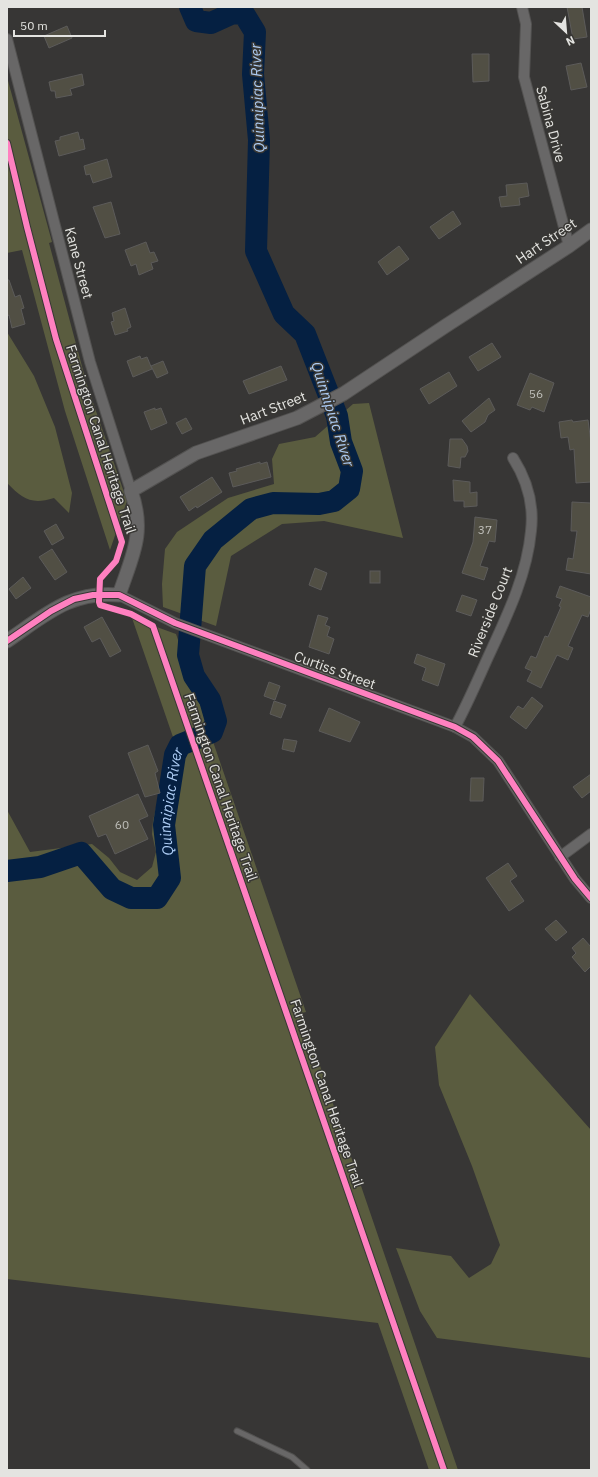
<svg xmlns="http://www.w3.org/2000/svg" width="598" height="1477" viewBox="0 0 598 1477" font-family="'IBM Plex Sans',sans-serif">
	<rect width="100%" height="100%" fill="#373635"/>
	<g fill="#5a5c3f">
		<polygon points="7,77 52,242 49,243 87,385 127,501 110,550 65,411 22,250 7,253"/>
		<path d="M7,332L34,376L55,427L72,493L69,513L54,498C31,505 23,499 7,483Z"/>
		<polygon points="369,403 403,538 324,521 282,524 231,556 216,626 163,607 162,584 165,549 177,532 228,498 274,484 272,459 279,444 315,437 353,404"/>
		<polygon points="132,618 176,634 306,1012 302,1013 458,1470 429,1470 378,1323 7,1279 7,810 30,852 92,844 109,858 120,872 137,880 152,867 156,852 152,834 153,821 163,776 183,766"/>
		<polygon points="470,994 591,1130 591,1358 437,1338 420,1311 396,1248 451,1256 469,1278 491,1264 500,1245 472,1166 439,1085 435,1047"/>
	</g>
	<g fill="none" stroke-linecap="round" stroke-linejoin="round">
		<path stroke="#052042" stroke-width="22" id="s1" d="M7,871L40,867L81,853L112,889L131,898H157L170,878L164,825L175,755L180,745L212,732L216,721L210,700L194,676L188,655L195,566L213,540L251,509L273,503L319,504L334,501L349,489L352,471L341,442L337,416L305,334L284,314L256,251L259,140L253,74L255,32L244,14L233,13L211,23L196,21L190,7"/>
	</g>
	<g fill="#514f44" stroke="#5c5b5a">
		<polygon points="567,7 582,7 587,37 573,39"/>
		<polygon points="67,26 72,38 49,48 44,36"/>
		<polygon points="472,54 489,54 489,81 473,82"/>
		<polygon points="581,63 587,87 571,90 566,66"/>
		<polygon points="82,74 84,85 70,89 72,95 56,98 55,91 51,91 49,82"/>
		<polygon points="78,132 80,140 83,139 85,149 59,156 55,141 60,140 60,137"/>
		<polygon points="107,159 112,177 93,183 90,174 86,175 84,166"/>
		<polygon points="527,183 529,196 519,198 520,205 501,207 499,197 507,196 506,185"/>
		<polygon points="111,202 120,234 105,238 93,207"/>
		<polygon points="453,211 461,224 439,239 430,227"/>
		<polygon points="146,242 150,253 154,252 158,261 151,263 153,269 139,275 136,264 131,266 125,250"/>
		<polygon points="399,246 409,259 387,275 378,262"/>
		<polygon points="7,280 9,280 15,297 20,295 24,308 21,309 25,324 12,328 9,315 7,316"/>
		<polygon points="125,308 131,327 127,329 128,331 115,335 111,322 114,321 112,313"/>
		<polygon points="492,343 501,357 478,371 469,357"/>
		<polygon points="140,356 141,359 147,357 152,369 133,377 127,361"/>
		<polygon points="163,361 168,373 157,378 151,366"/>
		<polygon points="281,366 287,380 249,394 243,381"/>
		<polygon points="449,372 457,386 429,404 420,389"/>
		<polygon points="530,373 554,383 544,412 532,407 530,410 517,405"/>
		<polygon points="489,398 495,410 488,415 485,422 471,432 462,421"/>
		<polygon points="155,408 155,410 161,408 167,423 151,430 144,412"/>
		<polygon points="186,418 192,429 182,434 176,423"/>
		<polygon points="572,420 573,422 588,420 591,443 591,482 576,483 574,449 570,450 568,437 561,438 559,422"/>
		<polygon points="450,439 462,439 467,446 468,451 465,457 461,457 460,468 448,466"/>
		<polygon points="260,462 260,464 267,462 271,477 233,487 229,473 237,471 236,469"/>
		<polygon points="212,477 222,492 197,508 196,506 189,511 180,497"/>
		<polygon points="453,480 470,482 470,493 477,492 477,506 464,507 464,501 454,501"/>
		<polygon points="572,502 591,503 591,574 566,570 568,558 573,559 577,531 571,531"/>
		<polygon points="475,517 497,520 495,542 489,541 480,566 488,568 484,580 462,573 473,542"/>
		<polygon points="56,524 64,538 52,545 44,531"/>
		<polygon points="52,549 67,572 55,580 39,557"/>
		<polygon points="315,568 327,573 321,590 309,585"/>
		<rect x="370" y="571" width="10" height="12"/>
		<polygon points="23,577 31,588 16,599 9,589"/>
		<polygon points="560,586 591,597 591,609 588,617 582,615 568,646 573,648 568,660 557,655 541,688 527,681 532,671 525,668 531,656 536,658 545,636 548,637 561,607 559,606 562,599 556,597"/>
		<polygon points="462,595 477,600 471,616 456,611"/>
		<polygon points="318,615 328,618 325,625 330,627 327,636 334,639 329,654 309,647"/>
		<polygon points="102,617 121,651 110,657 100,638 92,642 84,627"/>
		<polygon points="417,654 445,664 438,686 422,680 426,668 414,663"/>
		<polygon points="269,682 280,686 275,700 264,696"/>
		<polygon points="532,697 543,706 526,729 510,717 518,706 523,709"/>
		<polygon points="274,701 286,705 281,718 270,714"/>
		<polygon points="329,708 360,722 350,742 319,731"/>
		<polygon points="284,739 297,741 294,752 282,749"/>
		<polygon points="148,745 158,771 155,773 160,793 145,797 128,753"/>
		<polygon points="591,774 591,791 582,798 573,787"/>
		<polygon points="471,778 484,778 483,801 470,801"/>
		<polygon points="138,794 148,816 139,820 148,839 115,854 106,834 98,837 89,816"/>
		<polygon points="508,863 517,876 510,881 524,901 509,911 486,878"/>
		<polygon points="556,920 567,932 556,941 545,929"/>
		<polygon points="583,938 591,947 591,966 585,972 572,957 576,953 572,948"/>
	</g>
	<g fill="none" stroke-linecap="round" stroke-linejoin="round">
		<defs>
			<polyline id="service" points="237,1431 292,1457 307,1470"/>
			<g id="minor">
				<polyline points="522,7 526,24 524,77 569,246"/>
				<polyline points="7,39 90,362 131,491"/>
				<polyline points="119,595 175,623 455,727 473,737 498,761 575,879 591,898"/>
				<path d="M455,727C468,703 478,679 489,655C507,616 527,575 531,531C534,506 527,480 513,458"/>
				<polyline points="560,857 591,834"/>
			</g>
			<path id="tertiary" d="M7,641C44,616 71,590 119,595C132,556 146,533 131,491L196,453L297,418L343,394L447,325L569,246L591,230"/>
		</defs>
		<use href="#service" stroke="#535251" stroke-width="7"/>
		<use href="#minor" stroke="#535251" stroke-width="12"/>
		<use href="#tertiary" stroke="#535251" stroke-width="15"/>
		<use href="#service" stroke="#686767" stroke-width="5"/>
		<use href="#minor" stroke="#686767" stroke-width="10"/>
		<use href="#tertiary" stroke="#686767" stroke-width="13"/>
		<defs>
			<g id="cycleway">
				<polyline points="7,143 27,227 56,339 122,542 116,561 100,579 99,602 100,605 131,614 153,626 444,1470"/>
				<polyline points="7,641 51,611 74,599 93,595 119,595 175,623 455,727 473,737 498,761 575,879 591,898"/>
			</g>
		</defs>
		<use href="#cycleway" stroke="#383734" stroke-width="8"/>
		<use href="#cycleway" stroke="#ff80c0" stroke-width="6"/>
	</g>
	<g text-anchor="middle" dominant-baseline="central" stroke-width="3" stroke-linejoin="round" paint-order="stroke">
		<g font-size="12" fill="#bfbfba">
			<text x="536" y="393">56</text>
			<text x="485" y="529">37</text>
			<text x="122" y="824">60</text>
		</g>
		<g font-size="14" fill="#e4e4e1" stroke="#383734">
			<text transform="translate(551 124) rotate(75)">Sabina Drive</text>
			<text transform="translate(546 241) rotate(-34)">Hart Street</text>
			<text transform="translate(79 263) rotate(75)">Kane Street</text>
			<text transform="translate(273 408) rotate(-21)">Hart Street</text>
			<text transform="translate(101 439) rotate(72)">Farmington Canal Heritage Trail</text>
			<text transform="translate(490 612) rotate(-68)">Riverside Court</text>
			<text transform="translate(335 670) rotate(20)">Curtiss Street</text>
			<text transform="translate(221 787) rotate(71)">Farmington Canal Heritage Trail</text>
			<text transform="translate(327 1093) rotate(71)">Farmington Canal Heritage Trail</text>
		</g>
		<g font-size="15" font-style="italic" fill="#accbf3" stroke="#383734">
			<text transform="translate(257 98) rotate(-92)">Quinnipiac River</text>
			<text transform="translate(333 414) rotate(72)">Quinnipiac River</text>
			<text stroke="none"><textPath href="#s1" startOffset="272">Quinnipiac River</textPath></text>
		</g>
	</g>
	<rect width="598" height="1477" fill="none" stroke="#e4e4e1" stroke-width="16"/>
	<g transform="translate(566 32) rotate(154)" stroke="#383734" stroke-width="3" paint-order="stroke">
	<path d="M0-3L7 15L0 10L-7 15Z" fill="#e4e4e1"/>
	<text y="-6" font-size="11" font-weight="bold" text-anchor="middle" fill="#e4e4e1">N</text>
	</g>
	<path d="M14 30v6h91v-6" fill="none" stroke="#e4e4e1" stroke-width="2"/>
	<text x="20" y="30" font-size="12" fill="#e4e4e1" stroke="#383734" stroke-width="3" paint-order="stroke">50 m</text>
</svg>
